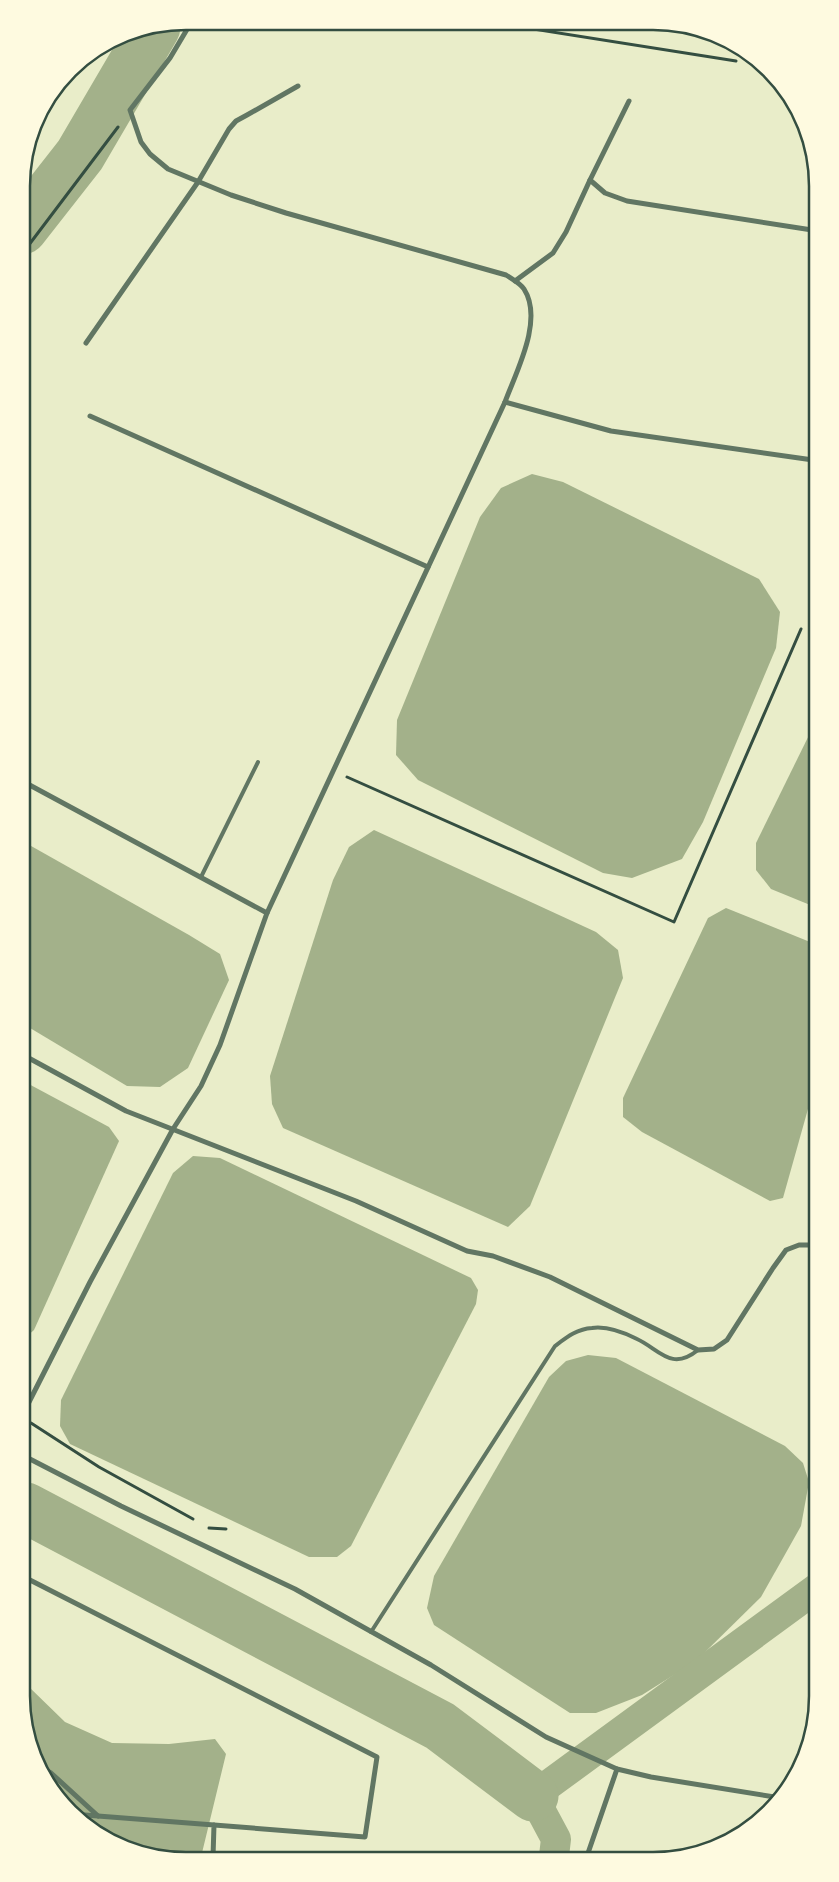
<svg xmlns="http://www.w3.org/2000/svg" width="839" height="1882" viewBox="0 0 839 1882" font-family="Raleway,sans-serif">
	<rect width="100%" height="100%" fill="#e9edc9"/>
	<g fill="#a3b18a">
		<polygon points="532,474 563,482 759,579 780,612 776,648 703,822 682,859 632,878 603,873 418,780 396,755 397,720 480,517 501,488"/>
		<polygon points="814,725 815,907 771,889 756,870 756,843"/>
		<polygon points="374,830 596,932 618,950 623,978 530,1206 508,1227 283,1128 272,1104 270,1076 333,880 349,847"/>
		<polygon points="24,842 189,935 220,954 229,980 188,1068 160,1087 127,1086 25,1025"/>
		<polygon points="726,908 815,944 815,1084 783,1198 770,1201 642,1132 623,1117 623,1098 708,918"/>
		<polygon points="25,1082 109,1127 119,1141 34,1330 26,1337"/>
		<polygon points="193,1156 220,1158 471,1278 478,1290 476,1304 351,1546 337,1557 309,1557 70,1444 60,1426 61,1400 173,1173"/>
		<polygon points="588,1355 616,1358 785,1446 803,1463 809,1482 801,1526 761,1597 696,1661 642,1695 596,1713 570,1713 434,1625 427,1608 434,1576 549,1377 566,1361"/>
		<polygon points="27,1685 65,1722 112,1743 169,1744 215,1739 226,1754 201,1857 154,1858 77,1820 49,1787 27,1739"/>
	</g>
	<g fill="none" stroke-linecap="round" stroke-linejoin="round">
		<polyline stroke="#a3b18a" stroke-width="30" points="554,1856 556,1839 533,1796 817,1588"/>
		<g stroke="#a3b18a" stroke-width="51">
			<polyline points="22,229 80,155 155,27"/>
			<polyline points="26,1508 440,1726 533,1796"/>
		</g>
		<g stroke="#344e41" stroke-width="3">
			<polyline points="495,23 736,61"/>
			<polyline points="22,254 118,127"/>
			<polyline points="347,777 674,922 801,629"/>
			<polyline points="31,1423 99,1467 193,1519"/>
			<polyline points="209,1528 226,1529"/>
		</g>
		<g stroke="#617663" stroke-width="4">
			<polyline points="201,877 258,762"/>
			<path d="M371,1632L555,1346C567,1337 577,1329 592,1328C606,1326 625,1333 637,1339C659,1349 671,1372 698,1350"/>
		</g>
		<g stroke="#617663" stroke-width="5">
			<polyline points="629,101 590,180 605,193 627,201 812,230"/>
			<polyline points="515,281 553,253 566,232 590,180"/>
			<polyline points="86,343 198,182 229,129 236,121 247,115 298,86"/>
			<polyline points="505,402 611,431 813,460"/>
			<polyline points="90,416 428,567"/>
			<polyline points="24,782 267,913"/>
			<polyline points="25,1056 126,1111 356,1201 467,1251 493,1256 550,1277 698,1350 714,1349 727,1340 773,1268 786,1250 799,1245 811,1245 816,1248"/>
			<path d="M26,1408L90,1282L173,1129L201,1086L220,1045L267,913L505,402C516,372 544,320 524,289C520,283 512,279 506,275L286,213L231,195L168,169L150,154L141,142L130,110L170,58L192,21"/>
			<polyline points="26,1457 121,1506 295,1589 431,1665 546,1737 617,1769 651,1777 781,1798"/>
			<polyline points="26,1578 377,1757 365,1837 214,1825"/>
			<polyline points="40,1767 51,1773 98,1816"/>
			<polyline points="72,1814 214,1825 213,1857"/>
			<polyline points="587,1856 617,1769"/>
		</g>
	</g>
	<path d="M0 0H839V1882H0ZM186 30H653A156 156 0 0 1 809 186V1696A156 156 0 0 1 653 1852H186A156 156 0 0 1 30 1696V186A156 156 0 0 1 186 30Z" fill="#fefae0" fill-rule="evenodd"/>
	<path fill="none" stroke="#344e41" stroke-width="2.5" d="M186 30H653A156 156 0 0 1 809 186V1696A156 156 0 0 1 653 1852H186A156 156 0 0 1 30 1696V186A156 156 0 0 1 186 30Z"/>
</svg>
